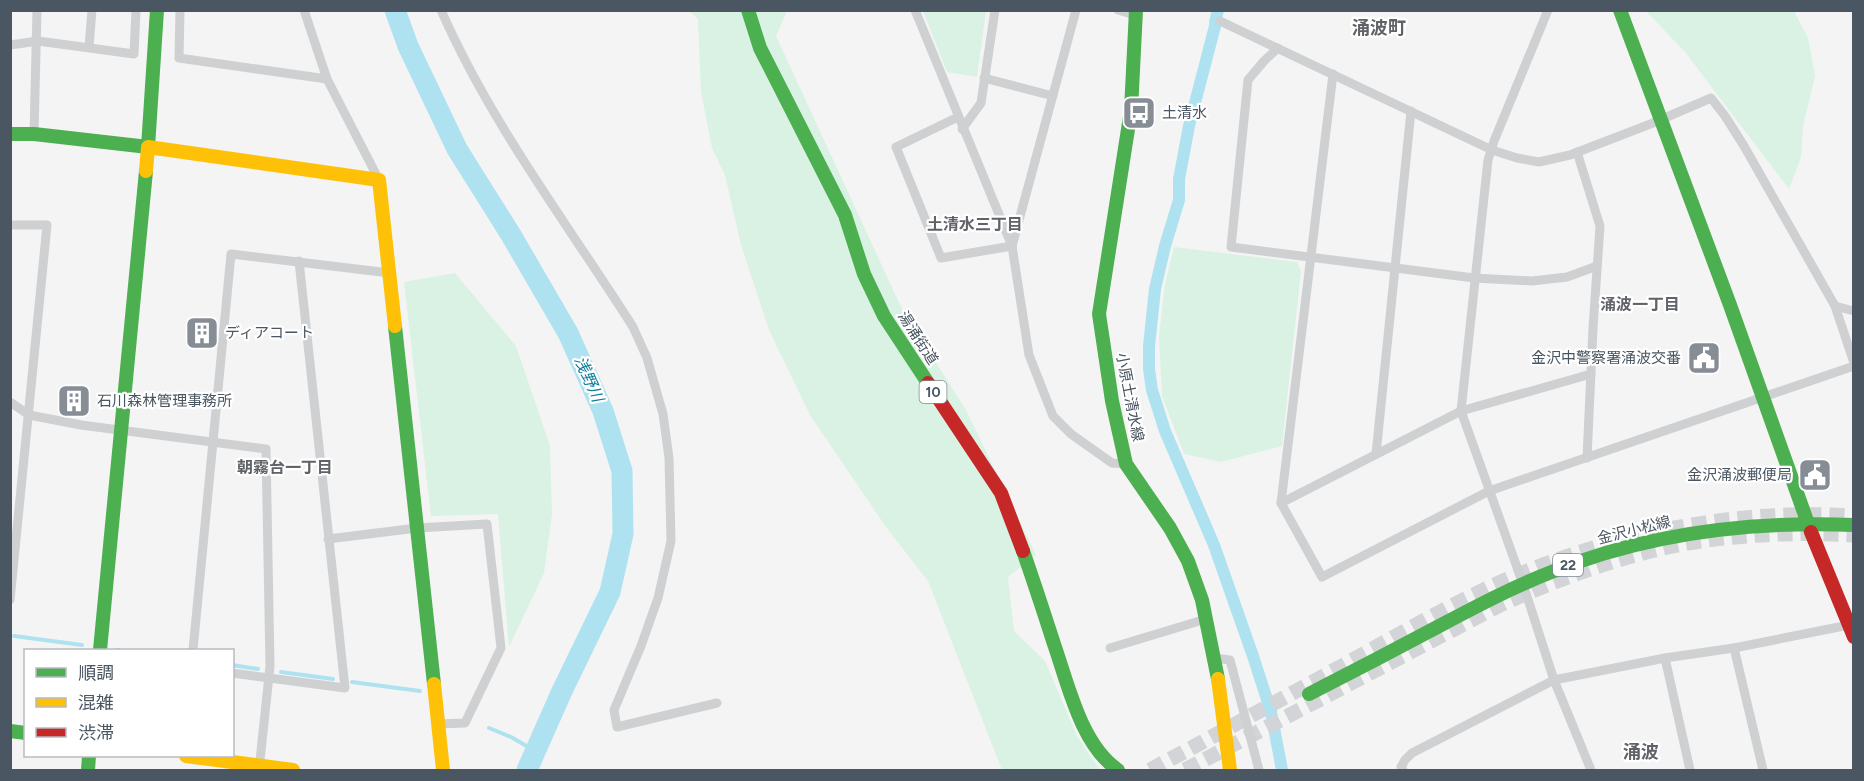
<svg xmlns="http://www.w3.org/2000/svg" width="1864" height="781" viewBox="0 0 1864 781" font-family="Figtree,'Noto Sans JP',sans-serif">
	<rect width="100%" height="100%" fill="#f4f4f4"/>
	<g fill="#d9f2e3">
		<polygon points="689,11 787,11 776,36 901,307 966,410 1036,555 1008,577 1014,631 1045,661 1077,736 1100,770 1002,770 928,581 886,527 810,415 769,330 741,245 725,175 712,148 701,92 698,19"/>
		<polygon points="923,11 986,11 977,77 947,72"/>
		<polygon points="1646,11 1794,11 1808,38 1815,76 1803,126 1801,157 1789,189 1685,52"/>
		<polygon points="1174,247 1297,262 1301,271 1282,446 1221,462 1184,454 1162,396 1159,336 1165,284"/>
		<polygon points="455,273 516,346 550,446 552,514 544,573 509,647 498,514 431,516 404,282"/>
	</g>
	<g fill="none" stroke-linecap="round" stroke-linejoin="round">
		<g stroke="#aee2f0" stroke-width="4">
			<polyline points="14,636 82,645"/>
			<polyline points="118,650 120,650"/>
			<polyline points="232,665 258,669"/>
			<polyline points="281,672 333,679"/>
			<polyline points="352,682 420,691"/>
			<polyline points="489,728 511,737 535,751"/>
		</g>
		<g stroke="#aee2f0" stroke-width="12">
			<polyline points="1215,22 1218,10"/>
			<polyline points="1215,26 1189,126 1179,179 1179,200 1165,246 1155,289 1149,346 1149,369 1152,390 1165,431 1214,545 1253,656 1271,712 1282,770"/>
		</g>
		<polyline stroke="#aee2f0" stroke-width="21" points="395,10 408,46 457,149 511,235 568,333 603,411 622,471 623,534 610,592 562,691 527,770"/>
		<g stroke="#d2d4d7" stroke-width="15" stroke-dasharray="15 8" stroke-linecap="butt">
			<path d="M1150,770C1214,736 1278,701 1342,666C1391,639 1439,611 1490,587C1602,536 1731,508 1854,516"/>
			<path d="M1185,770L1500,605C1551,582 1604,562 1659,549C1718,535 1793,531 1854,535"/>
		</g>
		<g stroke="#ced0d2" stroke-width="9">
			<polyline points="180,10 179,58 327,79"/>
			<polyline points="304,10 327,79 379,180"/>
			<path d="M441,10C491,124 567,223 633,327L647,358L663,414L669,458L671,541L658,598L641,646L614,710L617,727L717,703"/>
			<polyline points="915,10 1012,246 1029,355 1053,416 1071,434 1112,463 1126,464"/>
			<polyline points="1118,10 1135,15"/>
			<polyline points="1548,10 1494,141 1488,160 1461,411 1523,584 1554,680 1591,770"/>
			<polyline points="1220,21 1492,150 1517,158 1539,162 1570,155 1653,123 1711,98 1725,116 1744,146 1835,306 1854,363"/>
			<polyline points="10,45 38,41 134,54 136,10"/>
			<polyline points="89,47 92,10"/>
			<polyline points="1278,48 1264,61 1248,80 1231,247 1474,278 1532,281 1567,277 1597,266"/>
			<polyline points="1333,74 1281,503 1322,577 1489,491 1854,366"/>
			<polyline points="984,78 1053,96"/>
			<polyline points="958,117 896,147 941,258 1012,246"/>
			<polyline points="962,129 981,103 995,10"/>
			<polyline points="34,134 37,10"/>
			<polyline points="1577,152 1600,226 1593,328 1587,458"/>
			<polyline points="10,225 47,225 10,600"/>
			<polyline points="1012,246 1076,10"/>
			<polyline points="1835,306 1854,311"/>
			<polyline points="10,402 29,415 81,425 266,449 270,666 259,770"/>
			<polyline points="1376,454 1411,111"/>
			<polyline points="1281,503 1461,411 1591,374"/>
			<polyline points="328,539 417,528 487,524 501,648 465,723 438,724"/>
			<polyline points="1110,648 1206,619"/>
			<polyline points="1734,648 1763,770"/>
			<polyline points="193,650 231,254 390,273"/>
			<polyline points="1215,658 1230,660 1259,770"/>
			<polyline points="1665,658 1690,770"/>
			<polyline points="232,673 345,688 299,261"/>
			<polyline points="1403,770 1401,767 1405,760 1412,753 1554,680 1665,658 1734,648 1854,624"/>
		</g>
		<g stroke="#4caf50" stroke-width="14">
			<polyline points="748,10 760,48 845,215 864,274 884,316 928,383"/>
			<polyline points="1136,10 1131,110 1099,314 1112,401 1126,464 1170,528 1188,561 1202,600 1218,679"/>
			<polyline points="1620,10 1730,305 1811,532"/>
			<polyline points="10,134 34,134 148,147 157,10"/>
			<polyline points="395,326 434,684"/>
			<path d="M1023,551C1034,582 1044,613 1054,644C1068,684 1081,745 1118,770"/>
			<polyline points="100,650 146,171"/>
			<path d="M1309,694C1354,671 1398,648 1443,624C1479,605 1515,586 1554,571C1649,533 1752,521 1854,525"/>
			<polyline points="10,731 26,733"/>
			<polyline points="88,770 89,756"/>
		</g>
		<g stroke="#ffc107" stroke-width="14">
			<polyline points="146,171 148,147 379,180 395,326"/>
			<polyline points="1218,679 1230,770"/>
			<polyline points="434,684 443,770"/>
			<polyline points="186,756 293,770"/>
		</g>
		<g stroke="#c62828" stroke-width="14">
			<polyline points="928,383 1001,493 1023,551"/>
			<polyline points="1811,532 1854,637"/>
		</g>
	</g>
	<defs>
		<symbol id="bus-square" viewBox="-11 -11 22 22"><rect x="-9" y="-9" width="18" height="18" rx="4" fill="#868d94" stroke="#fff"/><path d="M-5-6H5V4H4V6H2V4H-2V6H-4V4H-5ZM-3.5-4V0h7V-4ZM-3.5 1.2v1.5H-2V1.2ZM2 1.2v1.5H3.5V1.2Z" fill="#fff"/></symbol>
		<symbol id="building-square" viewBox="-11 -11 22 22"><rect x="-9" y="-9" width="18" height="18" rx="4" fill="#868d94" stroke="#fff"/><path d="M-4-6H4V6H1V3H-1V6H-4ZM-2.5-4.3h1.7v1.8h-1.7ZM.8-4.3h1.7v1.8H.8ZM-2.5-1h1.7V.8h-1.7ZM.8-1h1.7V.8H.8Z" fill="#fff"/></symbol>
		<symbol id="civic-square" viewBox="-11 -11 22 22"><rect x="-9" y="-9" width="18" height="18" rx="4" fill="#868d94" stroke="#fff"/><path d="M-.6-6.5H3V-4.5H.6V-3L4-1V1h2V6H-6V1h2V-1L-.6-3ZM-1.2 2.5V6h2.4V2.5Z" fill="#fff"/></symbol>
	</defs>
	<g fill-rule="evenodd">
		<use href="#bus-square" x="1120" y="94" width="38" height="38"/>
		<use href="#building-square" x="183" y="314" width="38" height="38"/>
		<use href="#civic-square" x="1685" y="339" width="38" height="38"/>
		<use href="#building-square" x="55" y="382" width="38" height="38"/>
		<use href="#civic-square" x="1796" y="456" width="38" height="38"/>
	</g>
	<g text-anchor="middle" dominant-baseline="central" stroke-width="4.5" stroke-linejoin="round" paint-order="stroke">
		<g fill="#fff" stroke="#808990" stroke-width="1.5">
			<rect x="919.5" y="381" width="27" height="22" rx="4.5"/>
			<rect x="1553" y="554" width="30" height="22" rx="4.5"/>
		</g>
		<g font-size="14" font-weight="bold" fill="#4a5661">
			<text x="933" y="392">10</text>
			<text x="1568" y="565">22</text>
		</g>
		<g font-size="15" fill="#4a5661" stroke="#fff" text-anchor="start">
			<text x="1162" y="113">土清水</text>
			<text x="225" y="333">ディアコート</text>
			<text x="1681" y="358" text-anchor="end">金沢中警察署涌波交番</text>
			<text x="97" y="401">石川森林管理事務所</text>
			<text x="1792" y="475" text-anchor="end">金沢涌波郵便局</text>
		</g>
		<g font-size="15" fill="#4a5661" stroke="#fff">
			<text transform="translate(918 338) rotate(57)">湯涌街道</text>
			<text transform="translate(1130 397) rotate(79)">小原土清水線</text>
			<text transform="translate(1634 530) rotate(-14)">金沢小松線</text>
		</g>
		<g font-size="16" font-weight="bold" fill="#5f6368" stroke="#fff">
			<text x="975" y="224">土清水三丁目</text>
			<text x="1640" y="304">涌波一丁目</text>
			<text x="285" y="467">朝霧台一丁目</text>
		</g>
		<g font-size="16" font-style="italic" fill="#0c7c9b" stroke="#fff">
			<text transform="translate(589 379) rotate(66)">浅野川</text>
		</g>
		<g font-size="18" font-weight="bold" fill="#5f6368" stroke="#fff">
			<text x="1379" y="28">涌波町</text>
			<text x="1641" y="752">涌波</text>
		</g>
	</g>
	<rect width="1864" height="781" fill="none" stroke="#4a5661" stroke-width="24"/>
	<rect x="24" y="649" width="210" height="108" fill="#ffffff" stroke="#b7bbc0" stroke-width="1.5"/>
	<rect x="36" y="668" width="30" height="9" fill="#4caf50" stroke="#b7bbc0" stroke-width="1.5"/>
	<text x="78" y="679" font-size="18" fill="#4a5661">順調</text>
	<rect x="36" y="698" width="30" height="9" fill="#ffc107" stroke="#b7bbc0" stroke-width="1.5"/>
	<text x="78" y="709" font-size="18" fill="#4a5661">混雑</text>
	<rect x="36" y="728" width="30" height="9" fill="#c62828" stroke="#b7bbc0" stroke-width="1.5"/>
	<text x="78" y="739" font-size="18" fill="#4a5661">渋滞</text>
</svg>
